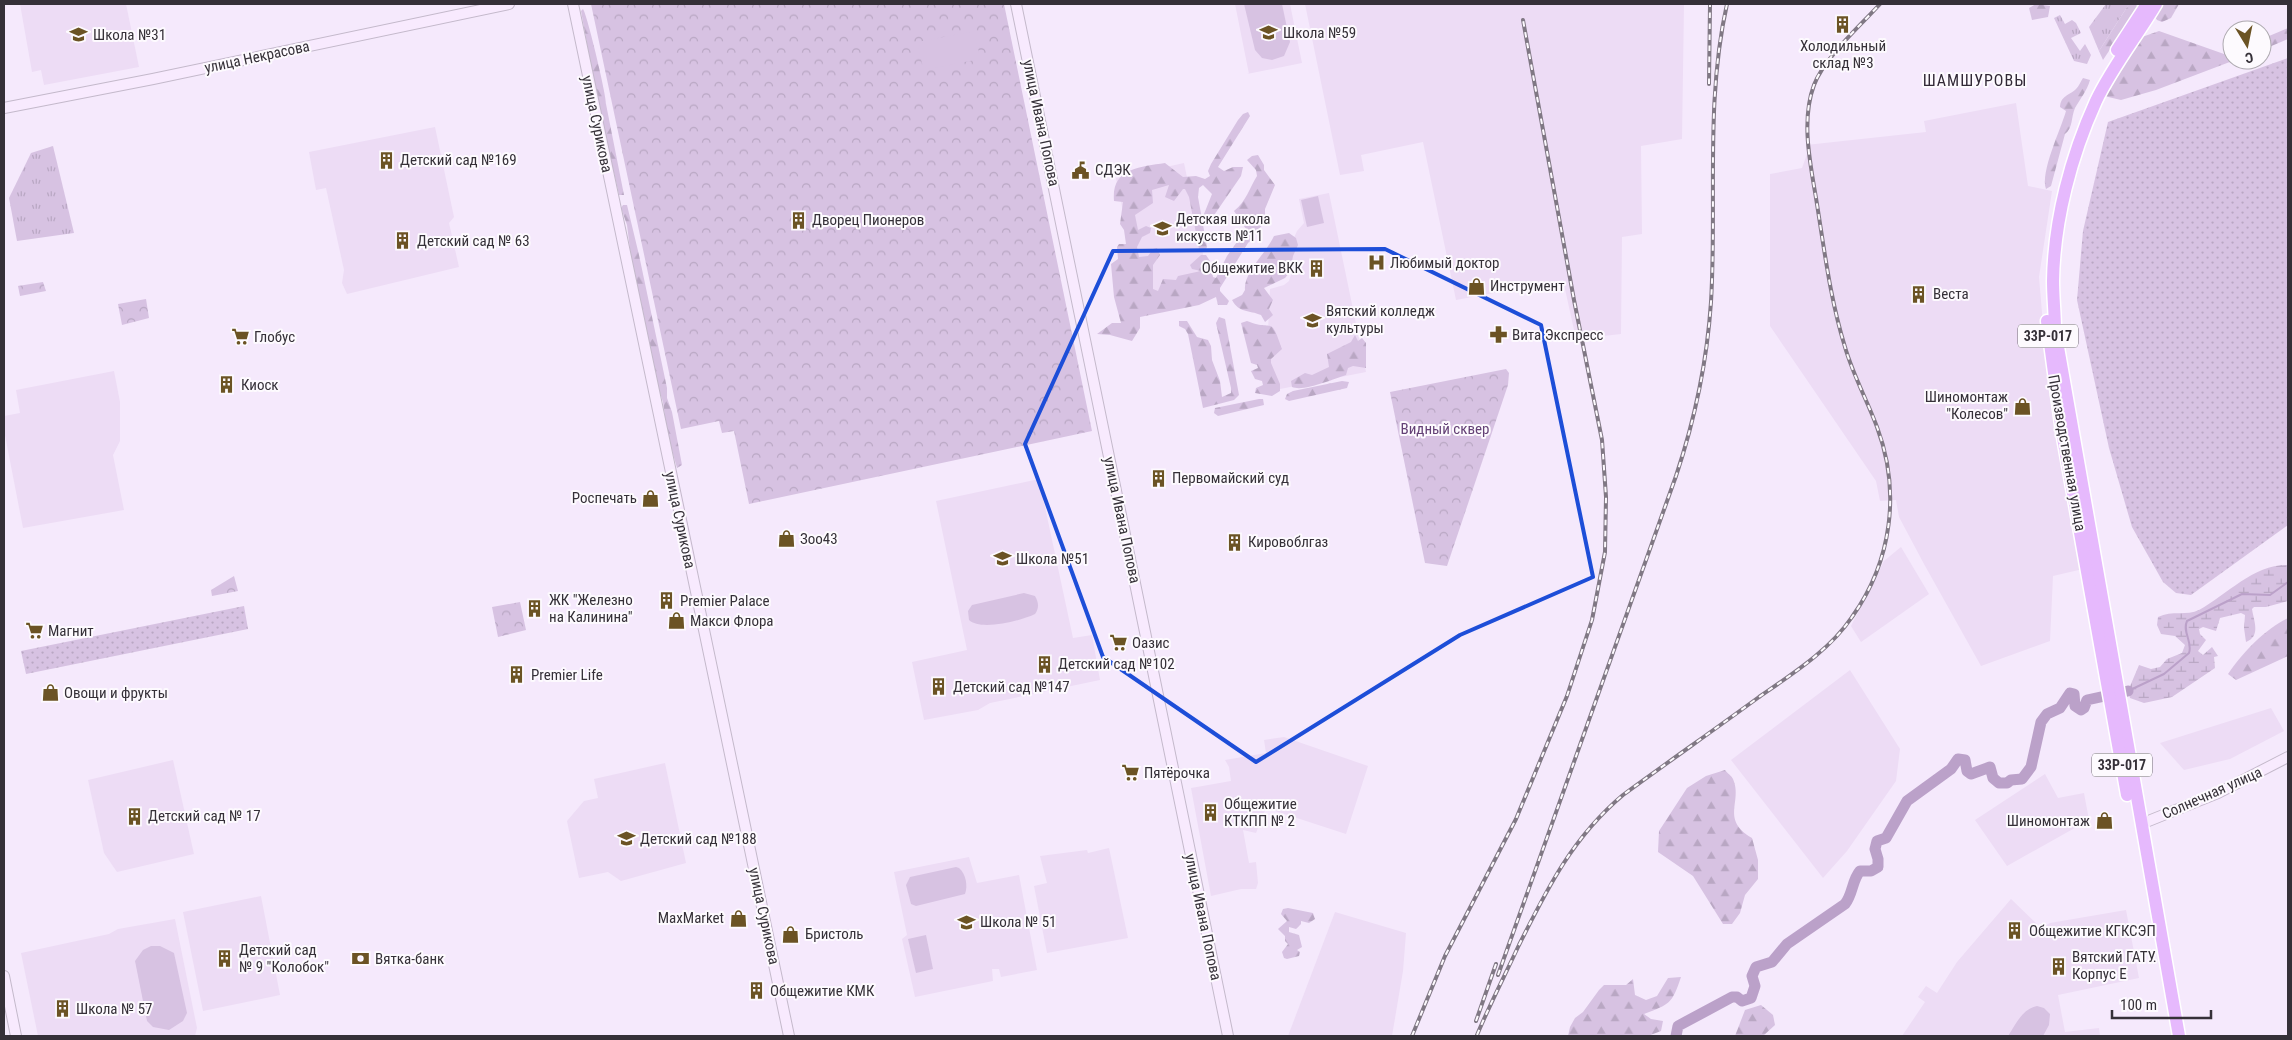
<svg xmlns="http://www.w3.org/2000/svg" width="2292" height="1040" viewBox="0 0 2292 1040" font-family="'Roboto Condensed',sans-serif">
	<defs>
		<pattern id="grass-tufts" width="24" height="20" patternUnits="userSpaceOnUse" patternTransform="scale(1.25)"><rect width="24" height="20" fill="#d7c2e2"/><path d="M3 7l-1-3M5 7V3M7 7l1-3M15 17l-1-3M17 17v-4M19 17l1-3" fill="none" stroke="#b9a7c3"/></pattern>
		<pattern id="forest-firs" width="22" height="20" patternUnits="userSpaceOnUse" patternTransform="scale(1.25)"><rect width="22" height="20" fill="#d7c2e2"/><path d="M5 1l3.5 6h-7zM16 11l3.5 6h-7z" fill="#b9a7c3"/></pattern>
		<pattern id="wetland-marsh" width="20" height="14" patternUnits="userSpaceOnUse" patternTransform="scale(1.25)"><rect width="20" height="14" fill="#d7c2e2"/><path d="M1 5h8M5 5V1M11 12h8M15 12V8" fill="none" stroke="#b9a7c3"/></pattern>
		<pattern id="park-crowns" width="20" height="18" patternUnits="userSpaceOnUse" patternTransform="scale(1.25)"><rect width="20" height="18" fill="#d7c2e2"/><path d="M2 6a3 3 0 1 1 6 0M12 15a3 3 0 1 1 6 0" fill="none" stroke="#b9a7c3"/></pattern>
		<pattern id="garden-dots" width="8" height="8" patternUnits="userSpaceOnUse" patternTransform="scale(1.25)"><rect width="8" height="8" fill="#d7c2e2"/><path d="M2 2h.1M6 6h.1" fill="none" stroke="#b9a7c3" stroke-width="1.8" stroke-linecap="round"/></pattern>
	</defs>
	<rect width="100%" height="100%" fill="#f5e9fc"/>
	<g fill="#eddcf5">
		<polygon points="20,4 126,4 139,67 44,85 41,70 32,72"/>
		<polygon points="1235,4 1290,4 1302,63 1247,74 1249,74"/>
		<polygon points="1305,4 1684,4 1682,139 1641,146 1642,234 1622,237 1621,334 1576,339 1563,280 1456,300 1423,142 1361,155 1364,171 1340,175"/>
		<polygon points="2016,103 2028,186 2052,191 2039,277 2046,360 2083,569 2053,576 2050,641 1981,666 1924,564 1899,517 1896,500 1880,501 1876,481 1770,326 1770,174 1802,168 1807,154 1806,145 1926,132 1924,121"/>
		<polygon points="435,127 454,217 449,223 459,267 347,294 342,283 344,270 326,188 316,190 309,152"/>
		<polygon points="1184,163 1212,297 1144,312 1116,178"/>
		<polygon points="1329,193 1366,372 1275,390 1267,351 1270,289 1284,285 1289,281 1293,268 1289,249 1297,231 1304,223 1299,199"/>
		<polygon points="114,371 120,402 120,441 113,455 124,510 23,528 4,430 4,416 20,413 16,390"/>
		<polygon points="1039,479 1073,638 1092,635 1100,680 990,703 978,710 924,720 912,662 967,650 936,501"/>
		<polygon points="1901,547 1929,594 1861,642 1851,626 1884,561"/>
		<polygon points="1850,670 1900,749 1896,781 1847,851 1823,878 1731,760"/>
		<polygon points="2271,708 2284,731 2230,759 2184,770 2160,743"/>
		<polygon points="1284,737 1368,766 1346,834 1266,808 1256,833 1243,830 1249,863 1256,862 1258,883 1256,889 1241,889 1211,896 1191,788 1231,781 1229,767 1225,760 1266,753 1264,740"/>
		<polygon points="173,760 194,854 117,872 104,853 88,780"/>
		<polygon points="665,763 686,863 621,881 608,872 579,878 567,821 584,801 598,798 594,779"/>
		<polygon points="2045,774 2058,798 2084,793 2089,820 2007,866 1975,820"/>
		<polygon points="1109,848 1128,938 1047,953 1034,886 1047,883 1040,856 1087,850 1088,853"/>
		<polygon points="969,857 977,883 1019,875 1037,970 1001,977 999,969 992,969 993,981 915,997 902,939 907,935 894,872"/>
		<polygon points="261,896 280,995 203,1011 183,912"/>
		<polygon points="2011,899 2041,928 2050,923 2126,910 2139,978 2058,995 2065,1032 2099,1028 2100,1036 1902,1036 1925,1002 1918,997 1926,986 1937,993 1957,962"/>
		<polygon points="1335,912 1406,933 1403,971 1392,1036 1288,1036"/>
		<polygon points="175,919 197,1028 195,1036 38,1036 21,953 109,934 118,929"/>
	</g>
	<g fill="url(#grass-tufts)">
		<polygon points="2106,4 2129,4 2099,51 2089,27"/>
		<polygon points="2060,15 2065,24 2072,20 2076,23 2081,33 2071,38 2080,51 2085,44 2091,55 2087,64 2074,61 2054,18"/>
		<polygon points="53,146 74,233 17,241 9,198 31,153"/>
	</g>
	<g fill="url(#forest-firs)">
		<polygon points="2036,4 2050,6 2048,17 2032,20 2029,8"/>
		<polygon points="2129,4 2135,4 2138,7 2103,60 2099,51"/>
		<polygon points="2164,4 2179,4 2171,18 2162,22 2157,20 2155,17"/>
		<path d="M583,9C587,14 607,97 606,104L624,195H619L604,128L596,106V93L581,11Z"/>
		<polygon points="2288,28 2288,39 2262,50 2262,39"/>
		<polygon points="2159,31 2224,54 2232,51 2232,60 2235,60 2156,90 2121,100 2104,96 2142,37"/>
		<path d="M2083,78L2090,80C2087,91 2080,99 2075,108C2071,117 2073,128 2065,134L2051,186L2046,189C2040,172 2061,129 2066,111L2060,107C2061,95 2069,96 2076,89C2079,86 2081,81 2083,78Z"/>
		<path d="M1248,112L1250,116L1218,167L1224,171L1233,167H1243L1241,176L1208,224L1205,222L1204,214L1212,194L1203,185L1199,188L1198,197L1207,247L1206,249H1199L1189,197L1185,189H1183L1174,201L1165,197L1169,185L1152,190L1153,203L1135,215L1138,230L1146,226L1151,228L1150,233L1142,237L1137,247L1139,257L1148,256L1153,249L1157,248L1160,255L1153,265V289L1158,291L1163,279L1176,280L1178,276L1201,271L1192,269L1190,265L1201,255H1206L1210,261L1213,277L1216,278L1227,256L1246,229L1234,211C1246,202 1250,187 1257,176L1256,170L1247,160L1252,156L1258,155L1264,165V170L1275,185L1265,209V223C1257,228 1256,237 1248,243L1220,288V291L1229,301L1227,305H1218L1216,297L1199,305L1140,317V328L1132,341L1110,335L1097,334L1112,323H1121L1114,297L1111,264L1118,259L1117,247L1119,244H1126L1124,230L1120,224L1123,202L1114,201C1111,168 1140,167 1165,163L1183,177L1196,176L1205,179L1210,176L1208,171L1211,164L1238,120L1243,114Z"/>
		<polygon points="623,205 627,205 639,255 667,388 667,398 672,412 682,465 677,468 667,433 663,402 656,381 633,273 627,225 621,208"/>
		<path d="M1289,233L1296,238L1298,245L1293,256L1290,272L1285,278L1264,288L1273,300L1269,309L1273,315L1265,322L1261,315C1249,310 1239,313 1232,300L1242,295L1245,290C1243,273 1267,252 1274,236Z"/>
		<polygon points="1219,317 1225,319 1239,395 1234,400 1203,408 1188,334 1185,329 1179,326 1179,321 1187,321 1197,337 1208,340 1211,346 1212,360 1220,381 1222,397 1231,393 1231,388 1216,323"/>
		<path d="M1247,321C1274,332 1270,314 1282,349L1271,359V363L1280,384V391L1272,396L1255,393L1256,388L1263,385L1262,381L1255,379L1251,371L1258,368L1257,365L1251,363L1241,323Z"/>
		<path d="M1355,335L1358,341L1362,338L1366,343V368L1353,366L1348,368L1346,375C1333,379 1304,392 1292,387L1291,381L1305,373L1312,375L1329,367L1327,354L1351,342Z"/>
		<polygon points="1342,381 1349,382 1347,388 1289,401 1285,399 1287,394 1293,391"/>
		<polygon points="1259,399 1263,399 1264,405 1218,416 1214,413 1215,408"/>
		<path d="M2288,618V656L2236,680L2228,674C2242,653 2265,629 2288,618Z"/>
		<path d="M1725,770C1727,773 1732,776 1733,779C1743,802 1720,819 1752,838L1758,860V879L1745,895L1740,913L1732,924H1723L1693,876L1658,852L1659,831L1687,788L1706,776Z"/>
		<polygon points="1288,908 1313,913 1315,919 1309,923 1301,921 1301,924 1296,929 1289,927 1289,932 1299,935 1302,947 1297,950 1300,952 1299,956 1287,959 1284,958 1282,952 1288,944 1285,941 1285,936 1278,929 1287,921 1281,914 1283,909"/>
		<path d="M1681,977C1672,1004 1670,1004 1644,1014L1651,1019L1663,1021L1661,1031L1648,1036H1568L1570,1027L1575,1018L1583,1012L1599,990L1604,985H1626L1633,979L1635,995L1646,1000L1657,996L1668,978Z"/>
		<polygon points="1761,1005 1773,1015 1775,1025 1763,1036 1735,1036 1745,1010"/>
	</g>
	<path fill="url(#wetland-marsh)" d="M2288,565V601L2266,607H2254L2252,609C2254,622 2261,636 2246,642L2244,628L2245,615L2241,613L2220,618L2216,631L2203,627L2199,629L2200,634L2206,640L2198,651L2203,655L2212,647L2218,656L2214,657L2215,668L2172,697L2144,703L2130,698L2128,691L2139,665L2151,669L2160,667L2167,659L2182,653L2185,645L2175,636L2161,634L2157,625L2158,617C2172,610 2187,616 2199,610C2228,594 2254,564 2288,565Z"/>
	<g fill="url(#park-crowns)">
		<polygon points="591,4 1004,4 1092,431 749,504 734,431 722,433 719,421 681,429"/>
		<polygon points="43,282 46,291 20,296 18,286"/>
		<polygon points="146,299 149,318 122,325 118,304"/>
		<polygon points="1506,369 1509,373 1508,385 1447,566 1425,563 1390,392"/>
		<polygon points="234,576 238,591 212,596 211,590"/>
		<polygon points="520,602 526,630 498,637 492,607"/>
	</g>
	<g fill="url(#garden-dots)">
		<polygon points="2288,58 2288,525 2191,595 2176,593 2163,582 2132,527 2109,448 2077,300 2083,231 2108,122"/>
		<polygon points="244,606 248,629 26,674 21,651"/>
	</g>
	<g fill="#d7c2e2">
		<polygon points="1244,4 1282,4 1290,42 1284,56 1272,60 1262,58 1255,50"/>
		<polygon points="970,32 975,36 979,52 975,60 929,69 923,67 918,48 922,41"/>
		<polygon points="1318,196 1324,223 1307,227 1301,200"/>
		<path d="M1024,593L1035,596C1039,603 1039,608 1035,614C1021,621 980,631 969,620L968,611L972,605Z"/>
		<path d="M956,867L959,868C966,874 968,886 965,894L916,906L911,904L906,885L910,877Z"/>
		<polygon points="926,935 933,969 916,973 908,939"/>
		<polygon points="151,946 160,946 174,953 187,1013 183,1021 169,1030 153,1027 147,1021 135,961 143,950"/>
		<path d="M2037,1006L2044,1008L2050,1014L2049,1025L2043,1036H2008C2016,1024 2022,1009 2037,1006Z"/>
	</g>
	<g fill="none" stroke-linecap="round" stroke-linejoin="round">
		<path stroke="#bba1c9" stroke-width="2" d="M2128,691L2164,674L2189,653C2193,642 2182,632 2187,621L2242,594L2270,595L2288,582"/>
		<path stroke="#bba1c9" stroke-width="11" d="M1676,1036L1678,1026L1732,997H1737L1742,1001L1751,998L1755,986L1752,976L1756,967L1772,962L1787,944L1845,904C1853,894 1852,880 1860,871H1871L1878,867V859L1875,849L1877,841L1886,838L1907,801L1951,769L1958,759L1965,760L1967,771L1971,774L1990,767L1993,778L1999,783H2007L2011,780L2022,779L2031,767L2041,722L2047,714L2060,708L2070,693L2074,694L2075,706L2081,710L2084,708L2087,700L2128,691"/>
		<defs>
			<g id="secondary">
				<polyline points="573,4 789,1036"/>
				<polyline points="1016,4 1228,1036"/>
				<polyline points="4,108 153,79 509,4"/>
				<polyline points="2141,824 2218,793 2288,757"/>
				<polyline points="4,976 16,1036"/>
			</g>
			<g id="highway">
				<path d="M2156,4C2137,36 2112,67 2096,101C2071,156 2054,220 2053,281C2053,297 2055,314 2055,330L2179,1036"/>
				<polyline points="2117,50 2147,4"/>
				<polyline points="2047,321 2062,432 2127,795"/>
			</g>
		</defs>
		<use href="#secondary" stroke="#c4b9cb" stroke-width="12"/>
		<use href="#highway" stroke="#fff" stroke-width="15"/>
		<use href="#secondary" stroke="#f8eafe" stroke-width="10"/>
		<use href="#highway" stroke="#e6b9fd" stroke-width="12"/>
		<defs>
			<g id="rail">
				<polyline points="1709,84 1710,4"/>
				<path d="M1498,975L1676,476C1695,419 1707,362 1711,302C1717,203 1705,102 1727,4"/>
				<polyline points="1476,1021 1496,964"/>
				<path d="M1477,1035C1490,1004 1505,975 1519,945C1548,887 1573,837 1623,795C1668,762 1714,730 1759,697C1792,674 1829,651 1852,617C1892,561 1901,491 1877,427C1867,400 1853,375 1845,347C1830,299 1824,247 1816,198C1810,162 1801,120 1814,85C1824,58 1861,25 1880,4"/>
				<polyline points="1412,1036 1445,956 1516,819 1567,696 1592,620 1605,552 1606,497 1602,440 1574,300 1523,20"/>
			</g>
		</defs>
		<use href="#rail" stroke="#807884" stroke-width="4"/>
		<use href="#rail" stroke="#fdfafe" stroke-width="2" stroke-dasharray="5.5" stroke-linecap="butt"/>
	</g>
	<path fill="none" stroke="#1d4ed8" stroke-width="4" stroke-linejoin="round" d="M1385,249L1541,325L1593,577L1460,635L1256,762L1103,657L1025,444L1113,251Z"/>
	<defs>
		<symbol id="building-bare" viewBox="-9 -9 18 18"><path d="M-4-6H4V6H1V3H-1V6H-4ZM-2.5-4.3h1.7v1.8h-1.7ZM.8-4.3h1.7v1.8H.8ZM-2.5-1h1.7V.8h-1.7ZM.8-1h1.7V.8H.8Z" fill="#6b5324" stroke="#fdfafe" stroke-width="2.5" paint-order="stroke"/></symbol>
		<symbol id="school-bare" viewBox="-9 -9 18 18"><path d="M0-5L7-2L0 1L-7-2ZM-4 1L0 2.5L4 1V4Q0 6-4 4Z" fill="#6b5324" stroke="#fdfafe" stroke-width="2.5" paint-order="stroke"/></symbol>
		<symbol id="civic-bare" viewBox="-9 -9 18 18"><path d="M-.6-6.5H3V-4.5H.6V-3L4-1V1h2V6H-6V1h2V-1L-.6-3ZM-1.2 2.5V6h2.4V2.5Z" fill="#6b5324" stroke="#fdfafe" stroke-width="2.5" paint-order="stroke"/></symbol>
		<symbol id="hospital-bare" viewBox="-9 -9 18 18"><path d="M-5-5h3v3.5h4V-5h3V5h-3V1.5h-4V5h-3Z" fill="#6b5324" stroke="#fdfafe" stroke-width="2.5" paint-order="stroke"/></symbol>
		<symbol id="shop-bare" viewBox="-9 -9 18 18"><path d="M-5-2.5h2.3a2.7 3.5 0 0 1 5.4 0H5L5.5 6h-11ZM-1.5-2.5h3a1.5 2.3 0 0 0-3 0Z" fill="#6b5324" stroke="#fdfafe" stroke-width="2.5" paint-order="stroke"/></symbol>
		<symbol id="university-bare" viewBox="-9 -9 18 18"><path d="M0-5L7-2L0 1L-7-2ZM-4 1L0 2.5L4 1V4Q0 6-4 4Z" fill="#6b5324" stroke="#fdfafe" stroke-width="2.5" paint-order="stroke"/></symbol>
		<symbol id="pharmacy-bare" viewBox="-9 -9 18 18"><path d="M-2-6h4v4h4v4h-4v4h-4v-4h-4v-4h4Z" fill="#6b5324" stroke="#fdfafe" stroke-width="2.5" paint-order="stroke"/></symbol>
		<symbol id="supermarket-bare" viewBox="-9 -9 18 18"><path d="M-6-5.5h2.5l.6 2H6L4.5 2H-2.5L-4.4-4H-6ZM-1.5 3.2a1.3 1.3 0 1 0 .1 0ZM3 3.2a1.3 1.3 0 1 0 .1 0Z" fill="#6b5324" stroke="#fdfafe" stroke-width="2.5" paint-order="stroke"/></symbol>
		<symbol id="bank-bare" viewBox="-9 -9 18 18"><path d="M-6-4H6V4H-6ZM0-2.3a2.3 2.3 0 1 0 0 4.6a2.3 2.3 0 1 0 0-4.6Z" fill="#6b5324" stroke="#fdfafe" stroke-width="2.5" paint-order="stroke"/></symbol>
	</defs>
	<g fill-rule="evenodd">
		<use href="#building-bare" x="1830" y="12" width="25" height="25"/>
		<use href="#school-bare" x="1256" y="20" width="25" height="25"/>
		<use href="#school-bare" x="66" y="22" width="25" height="25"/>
		<use href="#building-bare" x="374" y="148" width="25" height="25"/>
		<use href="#civic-bare" x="1068" y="158" width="25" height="25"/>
		<use href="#building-bare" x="786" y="208" width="25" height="25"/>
		<use href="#school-bare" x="1150" y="216" width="25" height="25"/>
		<use href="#building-bare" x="390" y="228" width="25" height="25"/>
		<use href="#hospital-bare" x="1364" y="250" width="25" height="25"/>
		<use href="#building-bare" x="1304" y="256" width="25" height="25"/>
		<use href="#shop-bare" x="1464" y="274" width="25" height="25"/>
		<use href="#building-bare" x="1906" y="282" width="25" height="25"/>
		<use href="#university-bare" x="1300" y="308" width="25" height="25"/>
		<use href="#pharmacy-bare" x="1486" y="322" width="25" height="25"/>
		<use href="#supermarket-bare" x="228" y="324" width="25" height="25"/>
		<use href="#building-bare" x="214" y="372" width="25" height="25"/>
		<use href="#shop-bare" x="2010" y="394" width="25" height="25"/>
		<use href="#building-bare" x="1146" y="466" width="25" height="25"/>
		<use href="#shop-bare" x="638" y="486" width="25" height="25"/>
		<use href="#shop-bare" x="774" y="526" width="25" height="25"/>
		<use href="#building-bare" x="1222" y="530" width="25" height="25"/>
		<use href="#school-bare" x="990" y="546" width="25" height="25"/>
		<use href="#building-bare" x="654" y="588" width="25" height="25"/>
		<use href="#building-bare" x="522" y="596" width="25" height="25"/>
		<use href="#shop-bare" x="664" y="608" width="25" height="25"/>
		<use href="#supermarket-bare" x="22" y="618" width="25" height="25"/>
		<use href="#supermarket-bare" x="1106" y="630" width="25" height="25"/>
		<use href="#building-bare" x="1032" y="652" width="25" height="25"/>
		<use href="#building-bare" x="504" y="662" width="25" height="25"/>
		<use href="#building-bare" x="926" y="674" width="25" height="25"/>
		<use href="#shop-bare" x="38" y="680" width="25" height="25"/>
		<use href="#supermarket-bare" x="1118" y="760" width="25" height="25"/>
		<use href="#building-bare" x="1198" y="800" width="25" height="25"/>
		<use href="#building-bare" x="122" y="804" width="25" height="25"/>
		<use href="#shop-bare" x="2092" y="808" width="25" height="25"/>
		<use href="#school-bare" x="614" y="826" width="25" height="25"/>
		<use href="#shop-bare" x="726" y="906" width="25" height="25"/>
		<use href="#school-bare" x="954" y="910" width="25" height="25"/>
		<use href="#building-bare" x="2002" y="918" width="25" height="25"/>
		<use href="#shop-bare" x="778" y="922" width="25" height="25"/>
		<use href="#building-bare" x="212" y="946" width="25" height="25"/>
		<use href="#bank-bare" x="348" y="946" width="25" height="25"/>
		<use href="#building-bare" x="2046" y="954" width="25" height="25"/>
		<use href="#building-bare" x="744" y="978" width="25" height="25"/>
		<use href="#building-bare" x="50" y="996" width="25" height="25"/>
	</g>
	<g text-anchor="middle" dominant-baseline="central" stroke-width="4" stroke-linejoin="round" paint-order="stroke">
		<g fill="#fdfafe" stroke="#716d73" stroke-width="1">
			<rect x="2018" y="324.5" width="60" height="23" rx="4"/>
			<rect x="2092" y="753.5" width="60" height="23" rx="4"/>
		</g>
		<g font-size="14" font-weight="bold" fill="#353038">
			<text x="2048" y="336">33Р-017</text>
			<text x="2122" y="765">33Р-017</text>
		</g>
		<g font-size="15" fill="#353038" stroke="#fdfafe" text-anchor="start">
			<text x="1283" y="33">Школа №59</text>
			<text x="93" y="35">Школа №31</text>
			<text x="1843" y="46" text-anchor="middle">Холодильный<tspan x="1843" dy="17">склад №3</tspan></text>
			<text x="400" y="160">Детский сад №169</text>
			<text x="1095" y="170">СДЭК</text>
			<text x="1176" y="219">Детская школа<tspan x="1176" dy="17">искусств №11</tspan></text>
			<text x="812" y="220">Дворец Пионеров</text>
			<text x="417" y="241">Детский сад № 63</text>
			<text x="1390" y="263">Любимый доктор</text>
			<text x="1303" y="268" text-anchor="end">Общежитие ВКК</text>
			<text x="1490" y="286">Инструмент</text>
			<text x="1933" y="294">Веста</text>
			<text x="1326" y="311">Вятский колледж<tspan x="1326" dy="17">культуры</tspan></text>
			<text x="1512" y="335">Вита Экспресс</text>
			<text x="254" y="337">Глобус</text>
			<text x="241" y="385">Киоск</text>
			<text x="2008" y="397" text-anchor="end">Шиномонтаж<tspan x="2008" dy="17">"Колесов"</tspan></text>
			<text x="1172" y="478">Первомайский суд</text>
			<text x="637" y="498" text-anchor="end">Роспечать</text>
			<text x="800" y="539">Зоо43</text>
			<text x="1248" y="542">Кировоблгаз</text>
			<text x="1016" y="559">Школа №51</text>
			<text x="549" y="600">ЖК "Железно<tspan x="549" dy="17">на Калинина"</tspan></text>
			<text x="680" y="601">Premier Palace</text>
			<text x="690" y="621">Макси Флора</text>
			<text x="48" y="631">Магнит</text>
			<text x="1132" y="643">Оазис</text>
			<text x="1058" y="664">Детский сад №102</text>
			<text x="531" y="675">Premier Life</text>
			<text x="953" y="687">Детский сад №147</text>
			<text x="64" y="693">Овощи и фрукты</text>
			<text x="1144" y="773">Пятёрочка</text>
			<text x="1224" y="804">Общежитие<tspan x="1224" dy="17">КТКПП № 2</tspan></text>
			<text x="148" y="816">Детский сад № 17</text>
			<text x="2090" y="821" text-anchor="end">Шиномонтаж</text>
			<text x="640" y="839">Детский сад №188</text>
			<text x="724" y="918" text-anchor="end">MaxMarket</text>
			<text x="980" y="922">Школа № 51</text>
			<text x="2029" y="931">Общежитие КГКСЭП</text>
			<text x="805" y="934">Бристоль</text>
			<text x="239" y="950">Детский сад<tspan x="239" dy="17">№ 9 "Колобок"</tspan></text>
			<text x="2072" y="957">Вятский ГАТУ.<tspan x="2072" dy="17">Корпус Е</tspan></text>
			<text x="375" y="959">Вятка-банк</text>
			<text x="770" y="991">Общежитие КМК</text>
			<text x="76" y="1009">Школа № 57</text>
		</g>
		<g font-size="15" fill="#353038" stroke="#fdfafe">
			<text transform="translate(257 57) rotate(-12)">улица Некрасова</text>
			<text transform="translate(1041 123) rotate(78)">улица Ивана Попова</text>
			<text transform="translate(597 124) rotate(78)">улица Сурикова</text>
			<text transform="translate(2067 453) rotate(80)">Производственная улица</text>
			<text transform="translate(680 520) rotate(78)">улица Сурикова</text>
			<text transform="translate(1122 520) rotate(78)">улица Ивана Попова</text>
			<text transform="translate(2212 793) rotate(-24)">Солнечная улица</text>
			<text transform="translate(764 916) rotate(78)">улица Сурикова</text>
			<text transform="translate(1203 917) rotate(78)">улица Ивана Попова</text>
		</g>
		<g font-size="15" fill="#634075" stroke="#fdfafe">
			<text x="1445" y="429">Видный сквер</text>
		</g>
		<g font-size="16" letter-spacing="1" fill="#322937" stroke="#fdfafe">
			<text x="1975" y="80">ШАМШУРОВЫ</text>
		</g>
	</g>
	<rect width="2292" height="1040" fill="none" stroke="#353038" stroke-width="10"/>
	<g transform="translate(2247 45) rotate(170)"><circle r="24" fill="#fdfafe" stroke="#ada9af"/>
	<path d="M0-4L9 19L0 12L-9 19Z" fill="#6b5324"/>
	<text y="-8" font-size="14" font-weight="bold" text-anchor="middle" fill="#353038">С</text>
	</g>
	<path d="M2112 1010v8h99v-8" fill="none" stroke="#353038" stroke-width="2.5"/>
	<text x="2120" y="1010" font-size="15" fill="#353038" stroke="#fdfafe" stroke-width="4" paint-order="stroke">100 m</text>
</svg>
